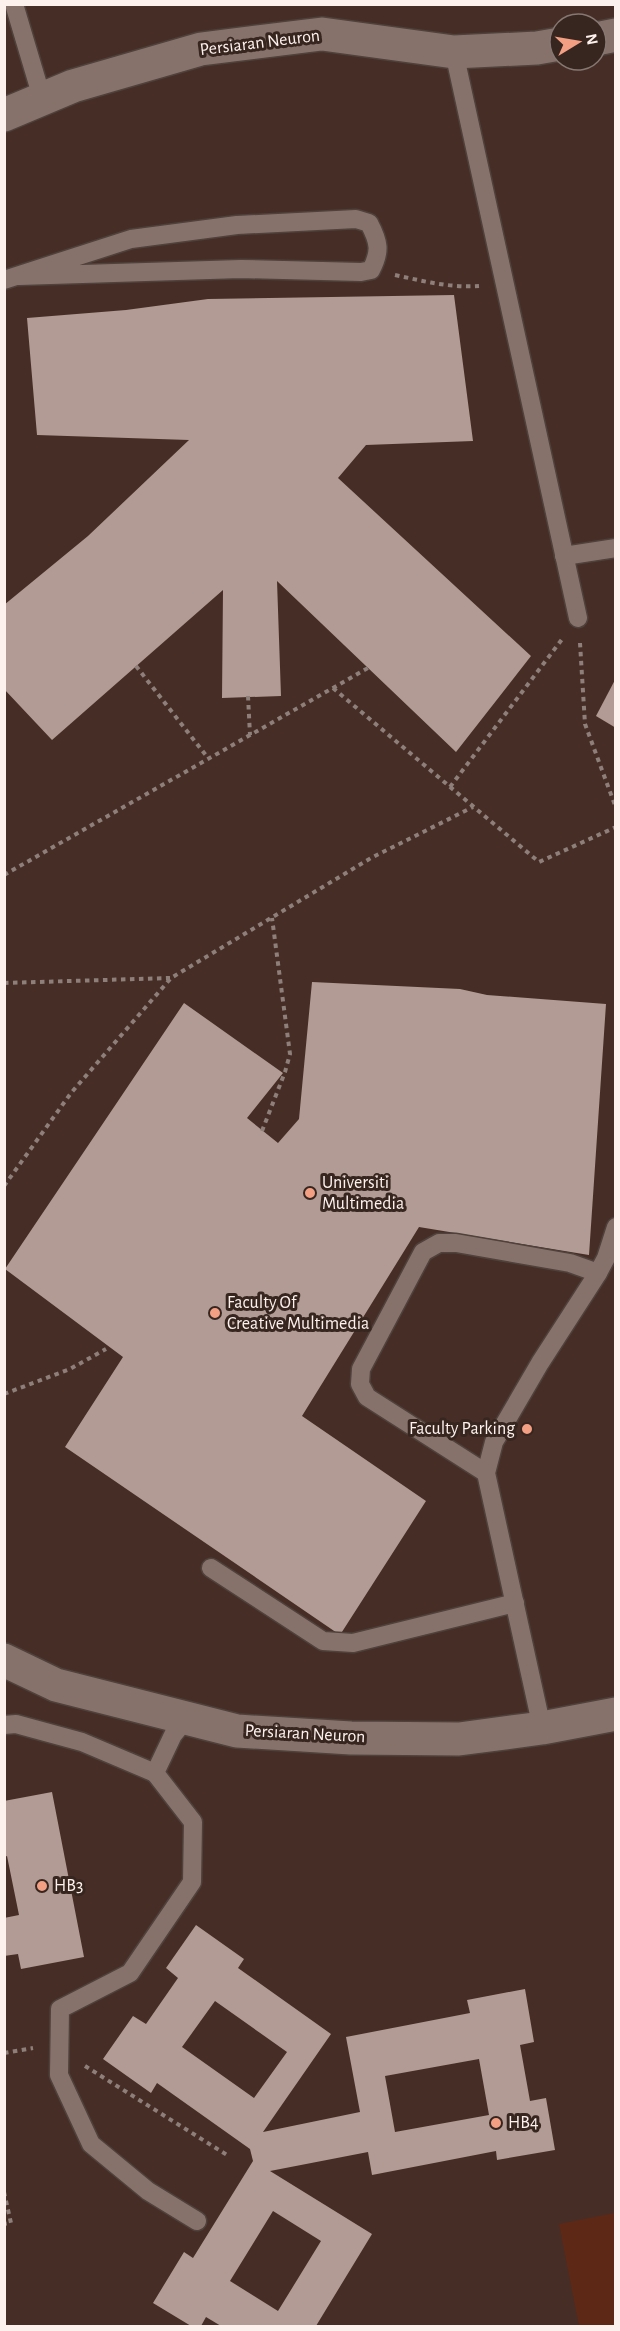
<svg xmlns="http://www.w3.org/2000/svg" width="620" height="2331" viewBox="0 0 620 2331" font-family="'Alegreya Sans',sans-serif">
	<rect width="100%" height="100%" fill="#372620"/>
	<path fill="#462e26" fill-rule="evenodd" d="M5,5H615V2326H5ZM560,24H596V60H560Z"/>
	<polygon fill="#5e2816" points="615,2213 615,2326 579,2326 559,2224"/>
	<g fill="#b19b94" fill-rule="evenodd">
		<polygon points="454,295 473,441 366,445 338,478 531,656 456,752 277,581 281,696 222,698 223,590 52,740 4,689 4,605 88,536 189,440 37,435 27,318 126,310 208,299"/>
		<polygon points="616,678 616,728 596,716"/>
		<polygon points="312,982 460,989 487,995 606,1004 589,1255 419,1227 302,1416 426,1501 340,1635 65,1447 123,1357 5,1269 184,1003 283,1073 247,1118 278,1143 299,1119"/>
		<polygon points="52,1792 84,1957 21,1969 18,1954 4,1956 4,1918 19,1915 7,1856 4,1857 4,1801"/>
		<path d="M196,1925L244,1959L238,1968L331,2034L263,2132L360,2112L346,2037L470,2013L467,2000L525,1989L534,2042L520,2045L530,2101L546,2098L555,2150L497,2160L496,2151L372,2175L368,2152L270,2171L372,2234L316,2326H221L206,2317L201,2326H191L153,2303L184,2252L193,2258L253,2161L250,2149L157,2083L151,2093L103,2059L133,2016L146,2024L178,1978L166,1968ZM215,2001L287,2052L254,2098L182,2047ZM479,2059L489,2115L395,2132L385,2076ZM273,2211L321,2241L278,2311L230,2281Z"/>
	</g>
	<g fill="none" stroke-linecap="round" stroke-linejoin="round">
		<defs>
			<g id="service">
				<polyline points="14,4 42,98"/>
				<polyline points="454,52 578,618"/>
				<path d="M4,280L131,239L237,225L356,219L369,223C379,242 381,251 371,270L361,272L241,269L19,276"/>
				<polyline points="564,556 616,548"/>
				<polyline points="486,1473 367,1397 360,1384 361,1369 423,1252 439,1243 456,1243 570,1263 598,1273"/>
				<polyline points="211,1568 323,1641 353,1643 515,1603"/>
				<polyline points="186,1719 173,1735 155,1773 193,1822 192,1882 130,1973 60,2009 59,2075 91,2144 148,2191 197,2221"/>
				<polyline points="4,1725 16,1724 82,1742 155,1773"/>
				<polyline points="542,1728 486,1473 494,1442 540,1363 598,1273 606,1258 616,1227"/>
			</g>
			<g id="tertiary">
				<polyline points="596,39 616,35"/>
				<polyline points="4,115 73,86 201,49 322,34 454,52 537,48 560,44"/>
				<polyline points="4,1660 56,1685 237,1731 351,1738 459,1739 542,1728 616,1714"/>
			</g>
		</defs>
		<use href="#service" stroke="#4f413c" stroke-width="21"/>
		<use href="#tertiary" stroke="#4f413c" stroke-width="36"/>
		<g stroke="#8e7f7a" stroke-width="4" stroke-dasharray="4.5 4.5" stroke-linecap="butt">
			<path d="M395,275C423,281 449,288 479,286"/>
			<polyline points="580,643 585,724 616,808"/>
			<polyline points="136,666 208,758"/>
			<polyline points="333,688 539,862 616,827"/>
			<polyline points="248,696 250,735"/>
			<polyline points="450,787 563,638"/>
			<polyline points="4,875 368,668"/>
			<polyline points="4,983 170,978"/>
			<polyline points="262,1131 285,1072 290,1054 272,918"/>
			<polyline points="4,1186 71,1093 171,978 371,858 473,807"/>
			<polyline points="4,1394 70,1369 106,1349"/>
			<polyline points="4,2053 33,2048"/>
			<polyline points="85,2066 227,2155"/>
			<polyline points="4,2192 11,2223 4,2224"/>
		</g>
		<use href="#service" stroke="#87726b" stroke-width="18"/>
		<use href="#tertiary" stroke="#87726b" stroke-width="33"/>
	</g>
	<g fill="#f39f83" stroke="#372620" stroke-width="2">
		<circle cx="310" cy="1193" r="6"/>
		<circle cx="215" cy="1313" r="6"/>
		<circle cx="527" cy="1429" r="6"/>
		<circle cx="42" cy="1886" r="6"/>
		<circle cx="496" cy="2123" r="6"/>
	</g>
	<g text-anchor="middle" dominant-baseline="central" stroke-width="6" stroke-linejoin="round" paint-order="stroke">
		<g font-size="18" fill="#fdf1ed" stroke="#372620">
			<text transform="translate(260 43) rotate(-7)">Persiaran Neuron</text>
			<text transform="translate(305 1734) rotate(3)">Persiaran Neuron</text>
		</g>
		<g font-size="18" fill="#fdf1ed" stroke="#372620" text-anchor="start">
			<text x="322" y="1183">Universiti<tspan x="322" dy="21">Multimedia</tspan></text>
			<text x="227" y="1303">Faculty Of<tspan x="227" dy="21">Creative Multimedia</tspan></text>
			<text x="515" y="1429" text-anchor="end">Faculty Parking</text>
			<text x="54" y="1886">HB3</text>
			<text x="508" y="2123">HB4</text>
		</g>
	</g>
	<rect width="620" height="2331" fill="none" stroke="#fdf1ed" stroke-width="12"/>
	<g transform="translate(578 42) rotate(79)"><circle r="28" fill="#372620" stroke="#867772" stroke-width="1.5"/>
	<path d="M0-4.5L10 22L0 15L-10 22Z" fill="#f39f83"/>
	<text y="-9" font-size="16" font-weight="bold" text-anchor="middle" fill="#fdf1ed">N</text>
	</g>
</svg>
